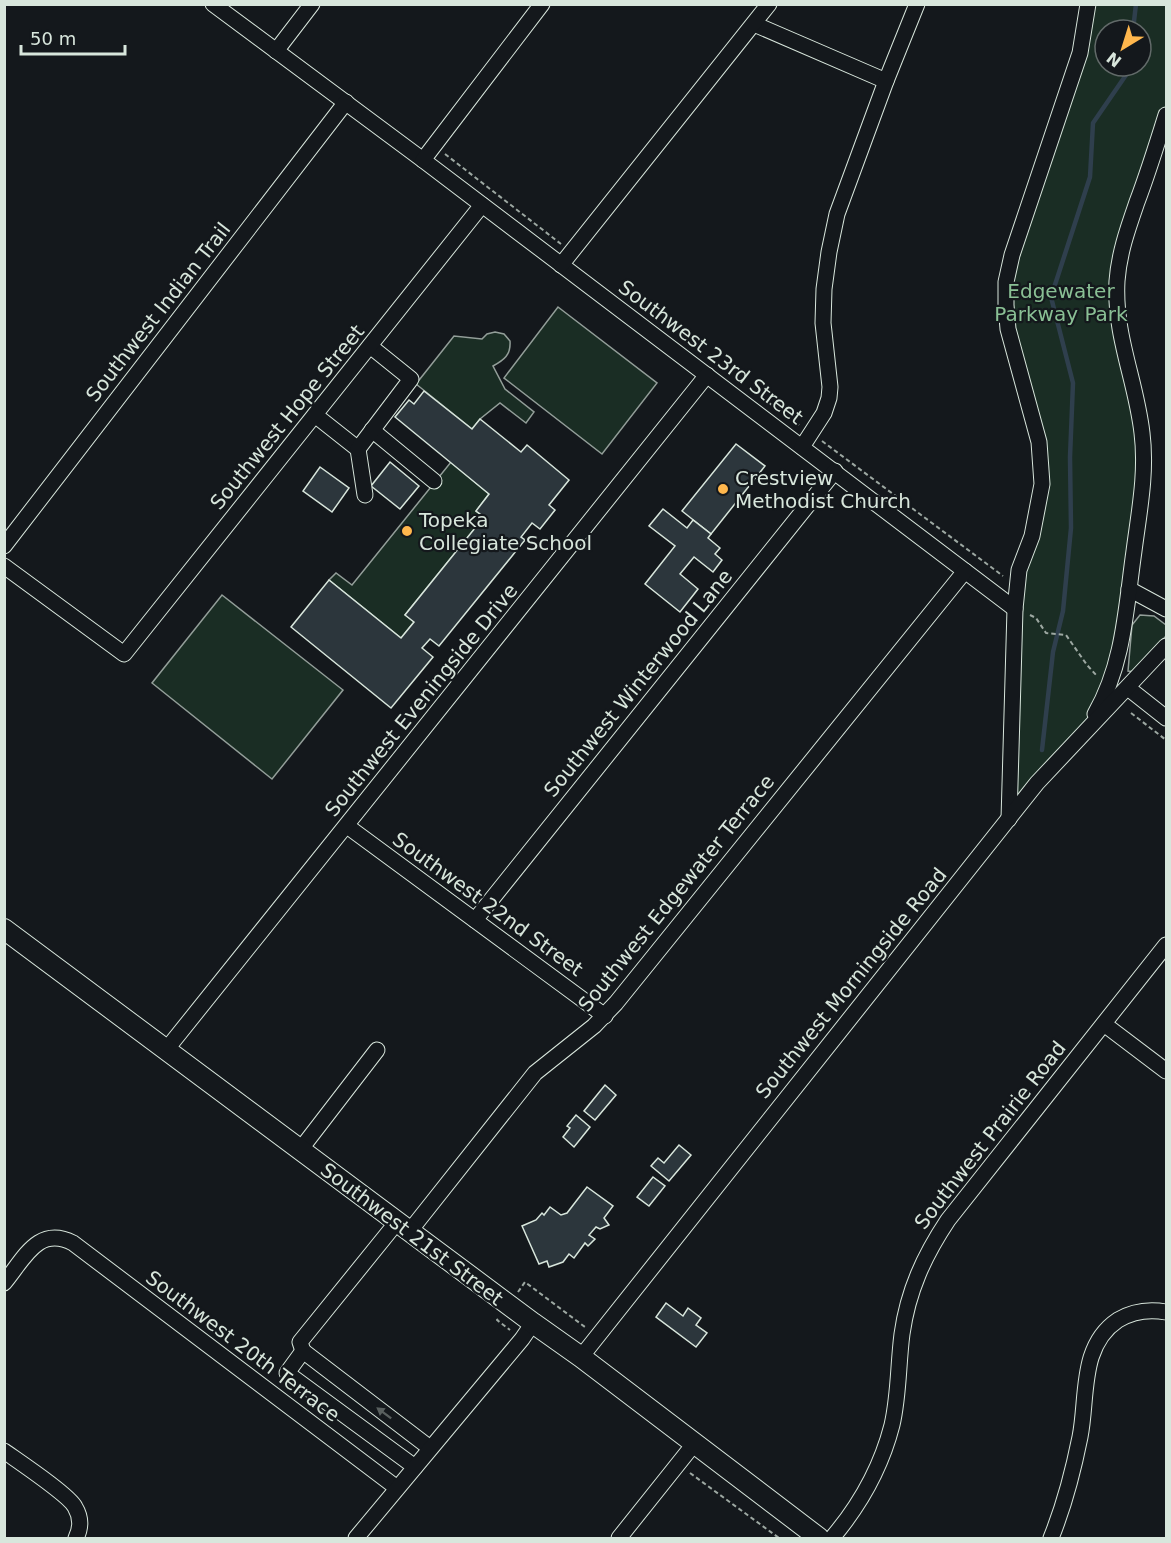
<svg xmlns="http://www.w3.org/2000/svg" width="1171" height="1543" viewBox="0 0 1171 1543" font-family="'DejaVu Sans',sans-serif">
	<rect width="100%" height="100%" fill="#14181c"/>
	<g fill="#1a2d24" stroke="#939e99" stroke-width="1.5" fill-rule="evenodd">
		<path d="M1088,5H1166V115L1117,281L1142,434L1121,646L1102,702L1009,819L1015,609L1042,484L1006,305ZM1105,30H1141V66H1105Z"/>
		<polygon points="558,307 657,383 602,454 504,378"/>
		<path d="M495,332L504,334L510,341C511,355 504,360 493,366L505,389L534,412L526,423L500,403L480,419L472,429L416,384L454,336L482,339L487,334Z"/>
		<polygon points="451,462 489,494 476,511 484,517 405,615 414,622 401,638 329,580 336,573 352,585"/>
		<polygon points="222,595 343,690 272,779 152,683"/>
		<polygon points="1140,615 1154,616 1166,625 1166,636 1134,672 1128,671 1132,625"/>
	</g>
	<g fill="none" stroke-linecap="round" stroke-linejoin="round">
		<g stroke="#2f3f4d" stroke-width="4.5">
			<polyline points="1133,30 1136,4"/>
			<polyline points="1042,750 1053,652 1063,611 1071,528 1070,457 1073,383 1051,297 1090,177 1093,123 1126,75 1128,66"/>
		</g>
	</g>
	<g fill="#2c363c" stroke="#d8e6dc" stroke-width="1.5">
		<polygon points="424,391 472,429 480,419 521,452 527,445 569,480 549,505 555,510 540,529 532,523 521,537 525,540 439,646 430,639 422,648 433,657 391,708 291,627 329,580 401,638 414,622 405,615 484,517 476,511 489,494 395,417 409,400 414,404"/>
		<polygon points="736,444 765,466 711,534 682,511"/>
		<polygon points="390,462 419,486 400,509 371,486"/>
		<polygon points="320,467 349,488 332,512 303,491"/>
		<polygon points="663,509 687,528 693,520 711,534 708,538 720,548 715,554 722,560 713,572 694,557 680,574 698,589 680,612 645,584 675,546 649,526"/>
		<polygon points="605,1085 616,1095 595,1120 584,1111"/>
		<polygon points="576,1115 590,1127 574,1147 563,1137 570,1128 567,1126"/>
		<polygon points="679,1145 691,1155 669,1181 651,1166 658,1158 664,1163"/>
		<polygon points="653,1177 665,1186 649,1206 637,1197"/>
		<polygon points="587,1187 613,1206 604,1218 609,1225 600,1229 596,1227 589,1235 595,1239 588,1246 585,1243 574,1258 569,1254 563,1262 549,1267 547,1261 539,1264 522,1226 536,1220 542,1213 544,1215 550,1207 561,1215 567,1213"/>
		<polygon points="666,1303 683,1316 688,1308 701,1318 696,1325 707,1333 696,1347 656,1317"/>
	</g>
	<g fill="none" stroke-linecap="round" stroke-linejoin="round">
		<defs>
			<g id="minor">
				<polyline points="213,4 423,160 1015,609"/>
				<polyline points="754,24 886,81"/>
				<polyline points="276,51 312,4"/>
				<polyline points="423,160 542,4"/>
				<polyline points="561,265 769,4"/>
				<polyline points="315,415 358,449 365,495"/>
				<polyline points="372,430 434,481"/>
				<polyline points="802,447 824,413 829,398 830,387 823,323 824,289 829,252 837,214 886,81 917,4"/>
				<polyline points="358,449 411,379 370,346"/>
				<polyline points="4,546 346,102"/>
				<polyline points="4,566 124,654 482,205"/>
				<polyline points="1129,589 1166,609"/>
				<polyline points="1128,688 1166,718"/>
				<path d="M1095,714C1124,664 1126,607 1134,551C1139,512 1147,473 1142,433C1136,380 1114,336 1117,281C1119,253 1128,228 1137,202C1148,173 1157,144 1166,115"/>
				<polyline points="1009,819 1015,609 1019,570 1032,536 1042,484 1039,442 1008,329 1006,305 1006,282 1012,255 1080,53 1088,4"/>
				<polyline points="347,826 605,1016"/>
				<polyline points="475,920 835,471"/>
				<polyline points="1104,1024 1166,1071"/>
				<polyline points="166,1050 707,375"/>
				<polyline points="300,1150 377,1050"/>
				<polyline points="409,1232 535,1073 594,1026 616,1003 965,571"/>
				<path d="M4,1283C24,1259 38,1225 73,1243L397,1488"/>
				<polyline points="303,1351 300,1342 397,1222"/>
				<polyline points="581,1357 1037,783 1166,646"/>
				<path d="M4,1451C18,1461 69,1495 75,1507C81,1517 81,1528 76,1538"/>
				<polyline points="415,1467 287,1373 303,1351 430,1448"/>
				<polyline points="356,1538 522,1339 533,1323"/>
				<polyline points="619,1538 694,1444"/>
				<path d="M832,1538C860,1505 881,1468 892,1425C899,1395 898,1365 902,1334C908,1291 924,1256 948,1220L1166,945"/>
				<path d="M1051,1538C1064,1506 1073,1472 1080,1437C1088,1397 1079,1346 1118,1320C1133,1311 1149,1309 1166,1312"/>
			</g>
			<polyline id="major" points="4,929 533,1323 581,1357 819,1538"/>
		</defs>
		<use href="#minor" stroke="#d8e6dc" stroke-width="17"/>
		<use href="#major" stroke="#d8e6dc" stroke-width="22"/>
		<g stroke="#9da8a2" stroke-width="2" stroke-dasharray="4.5 3" stroke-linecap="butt">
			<polyline points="445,154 561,244"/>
			<polyline points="768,402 799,425"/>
			<polyline points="822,441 1003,576"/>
			<polyline points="1030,615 1036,618 1046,633 1066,635 1087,665 1097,676"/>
			<polyline points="1131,713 1166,740"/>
			<polyline points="518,1292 525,1282 585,1327"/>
			<polyline points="498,1319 497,1320 510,1330"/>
			<polyline points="690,1473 779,1538"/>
		</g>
		<use href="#minor" stroke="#14181c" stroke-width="15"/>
		<use href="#major" stroke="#14181c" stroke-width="20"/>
	</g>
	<defs><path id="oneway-solid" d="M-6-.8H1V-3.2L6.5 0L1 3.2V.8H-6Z" transform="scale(1.5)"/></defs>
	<use fill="#59605f" href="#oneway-solid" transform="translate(384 1413) rotate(-143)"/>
	<g fill="#ffb74d" stroke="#14181c" stroke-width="2">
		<circle cx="723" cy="489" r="6"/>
		<circle cx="407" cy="531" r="6"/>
	</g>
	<g text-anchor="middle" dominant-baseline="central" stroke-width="4.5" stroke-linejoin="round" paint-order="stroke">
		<g font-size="20" fill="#8ac095" stroke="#14181c">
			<text x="1061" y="291">Edgewater<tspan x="1061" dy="23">Parkway Park</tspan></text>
		</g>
		<g font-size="20" fill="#d8e6dc" stroke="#14181c">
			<text transform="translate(158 312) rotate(-52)">Southwest Indian Trail</text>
			<text transform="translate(711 352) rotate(37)">Southwest 23rd Street</text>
			<text transform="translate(287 417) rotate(-51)">Southwest Hope Street</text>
			<text transform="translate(638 683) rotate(-51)">Southwest Winterwood Lane</text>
			<text transform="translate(421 700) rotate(-51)">Southwest Eveningside Drive</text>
			<text transform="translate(676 893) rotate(-51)">Southwest Edgewater Terrace</text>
			<text transform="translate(488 904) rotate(36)">Southwest 22nd Street</text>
			<text transform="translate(851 983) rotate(-51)">Southwest Morningside Road</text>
			<text transform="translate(990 1135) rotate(-52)">Southwest Prairie Road</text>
			<text transform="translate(412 1234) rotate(37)">Southwest 21st Street</text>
			<text transform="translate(243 1346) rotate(37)">Southwest 20th Terrace</text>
		</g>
		<g font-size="20" fill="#d8e6dc" stroke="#14181c" text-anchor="start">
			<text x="735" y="478">Crestview<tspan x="735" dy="23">Methodist Church</tspan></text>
			<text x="419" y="520">Topeka<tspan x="419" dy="23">Collegiate School</tspan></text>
		</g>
	</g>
	<rect width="1171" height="1543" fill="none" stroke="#d8e6dc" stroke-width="12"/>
	<g transform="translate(1123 48) rotate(218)"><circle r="28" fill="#14181c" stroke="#626a69" stroke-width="1.5"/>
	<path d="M0-4.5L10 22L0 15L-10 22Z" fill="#ffb74d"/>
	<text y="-9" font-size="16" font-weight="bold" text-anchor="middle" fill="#d8e6dc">N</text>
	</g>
	<path d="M21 45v9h104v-9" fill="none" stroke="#d8e6dc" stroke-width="3"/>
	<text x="30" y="45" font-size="18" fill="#d8e6dc" stroke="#14181c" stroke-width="4.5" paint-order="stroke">50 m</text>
</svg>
